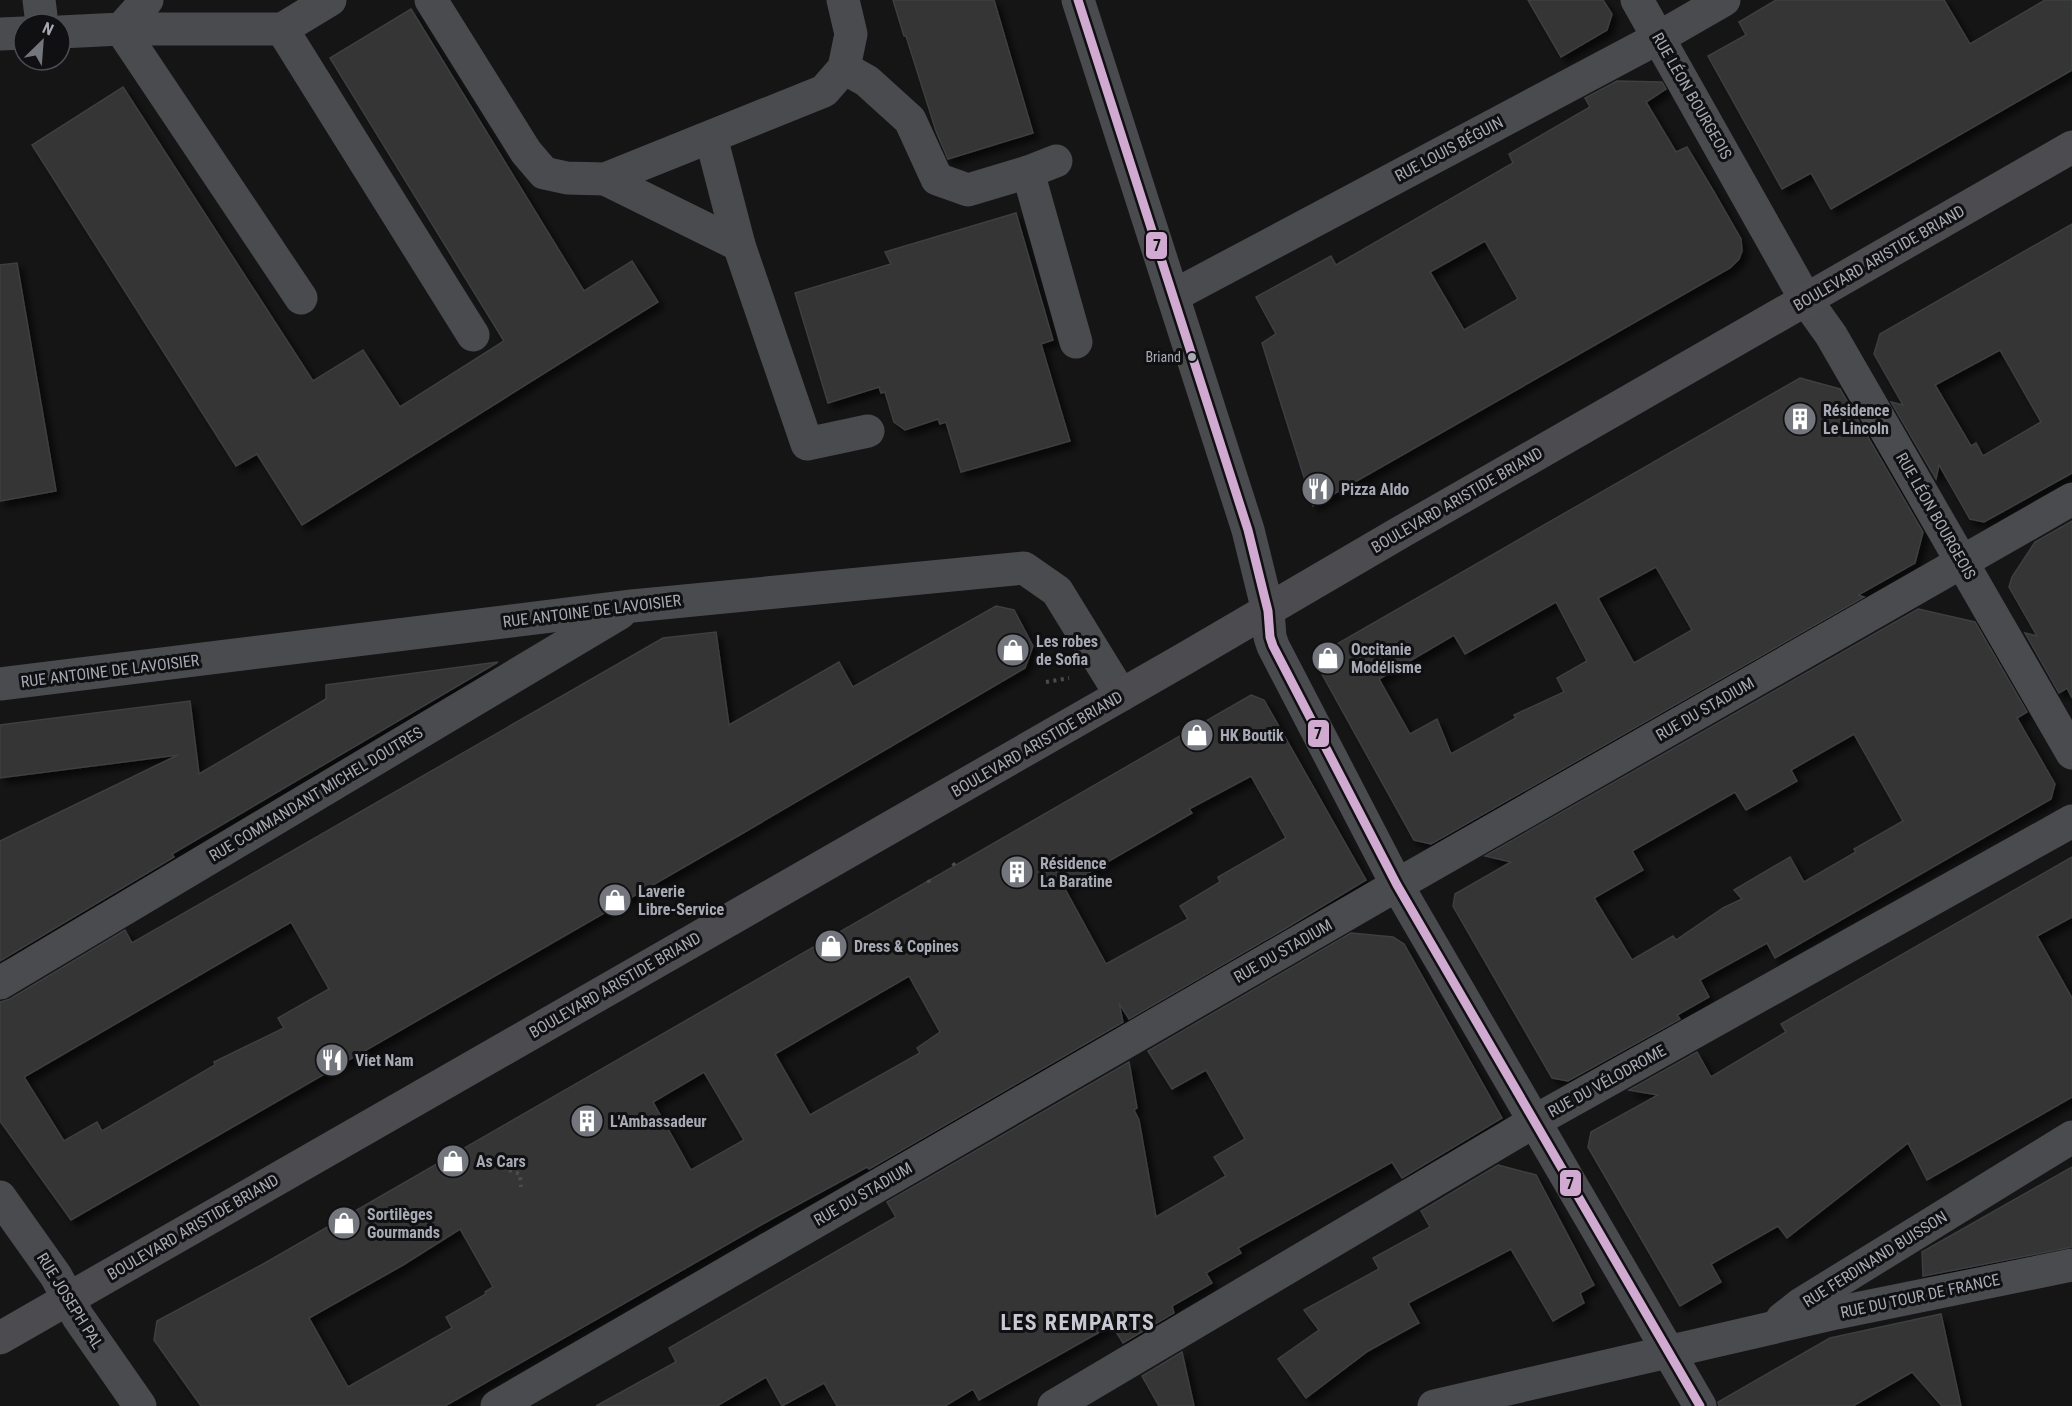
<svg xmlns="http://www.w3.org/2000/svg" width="2072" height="1406" viewBox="0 0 2072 1406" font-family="'Roboto Condensed',sans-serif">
	<defs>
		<filter id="shadow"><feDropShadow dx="5.5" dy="5.5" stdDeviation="3" flood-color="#0009"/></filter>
	</defs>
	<rect width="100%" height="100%" fill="#151515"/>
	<g fill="#343436" stroke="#3e3f41" stroke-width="1.5" fill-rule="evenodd" filter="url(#shadow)">
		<polygon points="893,0 994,0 1033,133 948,159 936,131 906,36 904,36"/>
		<polygon points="1528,0 1603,0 1612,14 1607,30 1561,57"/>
		<polygon points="1776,0 1944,0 1970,44 2045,0 2072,0 2072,70 1831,209 1811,173 1782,189 1708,56 1746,35 1739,22"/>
		<polygon points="411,9 584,291 632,261 658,302 302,525 257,454 236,466 32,145 123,87 313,381 363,350 400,407 504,341 330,58"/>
		<path d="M1617,81L1662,82L1666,89L1646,102L1676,152L1687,147L1714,192L1741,239L1742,251L1739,259L1730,268L1313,506L1262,343L1276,334L1256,297L1331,256L1336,265L1513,163L1509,154L1590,107L1585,98ZM1485,241L1518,299L1464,330L1430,272Z"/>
		<polygon points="1016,213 1053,340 1041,344 1070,441 961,472 946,422 940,424 938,419 905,430 894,422 885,392 881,393 879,387 828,403 795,293 891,264 885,252"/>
		<path d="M2072,224V473L1984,522L1970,519L1939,465L1936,479L1891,402L1903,405L1874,354L1880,334ZM2000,350L2041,422L1983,456L1976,443L1971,446L1935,385Z"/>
		<polygon points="17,263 56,491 0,501 0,265"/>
		<path d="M1800,378L1840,389L1923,532L1915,563L1858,595L1864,597L1431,844L1414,840L1318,667L1323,652ZM1656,567L1692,630L1634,663L1598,598ZM1556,602L1587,661L1557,678L1564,692L1514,715L1516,718L1451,754L1437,719L1410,734L1379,679L1454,635L1465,654Z"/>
		<polygon points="2072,521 2072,698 2067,688 2059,693 2025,633 2037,636 2009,587 2012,577 2035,542"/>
		<path d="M996,606L1014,610L1033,646L1025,668L743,833L71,1220L0,1121V1002L10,999L125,930L132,943L663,638L716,632L729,725L839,662L853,687ZM291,922L329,989L278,1018L284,1028L214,1062L215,1065L102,1131L97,1122L64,1141L24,1077Z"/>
		<path d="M1918,609L1975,622L2027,712L2017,718L2055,784L2051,799L1775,958L1767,943L1700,980L1709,997L1677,1015L1680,1019L1568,1081L1552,1078L1453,906L1455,894L1511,862L1485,856ZM1854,734L1903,821L1854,849L1856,852L1804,882L1790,857L1734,890L1742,899L1723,908L1676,940L1673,936L1632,960L1594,898L1643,870L1632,851L1735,792L1746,810L1797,781L1791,770Z"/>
		<polygon points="498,662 172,854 174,857 0,961 0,841 178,755 0,778 0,725 190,701 199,774 326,699 326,685"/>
		<path d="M1251,695L1264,700L1366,880L1286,928L1129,1019L1119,1003L1123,1022L869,1169L867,1167L775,1217L445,1406H201L154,1340L157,1321L265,1263ZM1251,776L1286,838L1218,877L1220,882L1180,906L1188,919L1106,964L1064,887L1192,813L1189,809ZM909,976L940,1032L917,1048L920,1053L810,1115L775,1054ZM704,1072L744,1140L691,1170L653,1102ZM460,1229L493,1287L485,1292L486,1294L446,1317L452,1328L348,1387L309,1318L403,1265Z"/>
		<polygon points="2072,857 2072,917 2037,936 2072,998 2072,1097 1927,1180 1908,1143 1787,1238 1778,1226 1711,1264 1721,1282 1680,1306 1588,1147 1591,1132 1658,1095 1629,1090 1697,1052 1711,1077 1786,1032 1781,1024"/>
		<polygon points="1351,933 1393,937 1404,944 1502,1118 1402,1178 1392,1162 1238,1248 1241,1253 1206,1273 1212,1283 1172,1306 1174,1313 1123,1343 1112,1325 979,1400 973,1389 945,1406 837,1406 824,1383 782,1406 766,1377 717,1406 596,1406 676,1362 669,1348 896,1217 887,1202 1129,1062 1137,1108 1134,1110 1139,1120 1156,1217 1226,1176 1214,1157 1245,1139 1206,1070 1172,1089 1148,1051"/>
		<polygon points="1498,1165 1536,1175 1594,1285 1580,1293 1584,1303 1553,1321 1511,1249 1408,1303 1419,1323 1368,1351 1306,1398 1278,1359 1319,1330 1304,1310 1379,1269 1373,1258 1430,1227 1421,1211"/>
		<polygon points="2072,1167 2072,1247 1923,1276 1922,1252"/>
		<polygon points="1941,1314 1961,1406 1942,1406 1912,1372 1853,1406 1719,1406 1718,1402 1830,1338"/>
		<polygon points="1182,1352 1194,1406 1159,1406 1142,1376"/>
	</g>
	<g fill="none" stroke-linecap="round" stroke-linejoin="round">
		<g stroke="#4b4c4f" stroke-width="4" stroke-dasharray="3 4.5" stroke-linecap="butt">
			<polyline points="1046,682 1069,678"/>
			<polyline points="953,863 955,866"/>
			<polyline points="928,880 931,885"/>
			<polyline points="509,1170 520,1174 521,1187"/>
		</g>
		<g stroke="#4a4b4e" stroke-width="33">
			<polyline points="39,0 42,24"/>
			<polyline points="431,0 526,152 544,173 567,178 605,179 824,91 844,68"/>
			<polyline points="843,0 851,34 844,68 867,81 910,120 937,179 968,190 1028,172 1056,161"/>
			<polyline points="1078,0 1248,530 1268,611 1270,637 1273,646 1397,885 1700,1406"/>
			<polyline points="1637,0 1806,300 1831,335 2072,753"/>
			<polyline points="121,29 301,298"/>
			<polyline points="121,29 282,29 330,0"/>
			<polyline points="282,29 473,335"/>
			<polyline points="60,32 121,29 147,0"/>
			<polyline points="0,34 24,33"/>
			<polyline points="711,137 739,245 807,444 868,431"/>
			<polyline points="1028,172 1076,342"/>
			<polyline points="605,179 739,245"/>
			<polyline points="1173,296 1658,38 1724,0"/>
			<polyline points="0,684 632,606 1024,568 1057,591 1121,695"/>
			<polyline points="0,983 620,613"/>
			<polyline points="0,1197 56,1276 78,1317 140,1406"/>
			<polyline points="1782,1319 1801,1304 2072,1137"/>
			<polyline points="497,1406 1397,885 2072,499"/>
			<polyline points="1054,1406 1535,1121 2072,821"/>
			<polyline points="1434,1406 1836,1313 2072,1265"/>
		</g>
		<polyline stroke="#4c4c50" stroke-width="33" points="0,1338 1184,659 1401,532 2072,147"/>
		<defs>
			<polyline id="bus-1" points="1078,0 1248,530 1268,611 1270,637 1273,646 1397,885 1700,1406"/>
		</defs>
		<use href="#bus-1" stroke="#100f11" stroke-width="14"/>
		<use href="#bus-1" stroke="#d0aad0" stroke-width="9"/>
	</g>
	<defs>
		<symbol id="building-disc" viewBox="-11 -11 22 22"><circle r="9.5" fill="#74767d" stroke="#100f11"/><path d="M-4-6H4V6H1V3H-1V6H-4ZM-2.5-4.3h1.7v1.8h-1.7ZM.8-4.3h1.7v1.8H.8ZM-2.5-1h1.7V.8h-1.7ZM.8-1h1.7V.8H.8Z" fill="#fff"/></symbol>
		<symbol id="restaurant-disc" viewBox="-11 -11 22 22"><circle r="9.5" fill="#74767d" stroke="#100f11"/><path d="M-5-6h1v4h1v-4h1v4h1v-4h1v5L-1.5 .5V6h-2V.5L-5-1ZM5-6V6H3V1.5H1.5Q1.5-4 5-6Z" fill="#fff"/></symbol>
		<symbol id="shop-disc" viewBox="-11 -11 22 22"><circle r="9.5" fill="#74767d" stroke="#100f11"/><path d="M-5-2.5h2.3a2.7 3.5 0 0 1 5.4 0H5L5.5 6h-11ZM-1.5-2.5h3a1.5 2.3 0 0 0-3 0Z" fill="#fff"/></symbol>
	</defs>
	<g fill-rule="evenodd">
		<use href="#building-disc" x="1781" y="400" width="38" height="38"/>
		<use href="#restaurant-disc" x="1299" y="470" width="38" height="38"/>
		<use href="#shop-disc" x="994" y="631" width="38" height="38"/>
		<use href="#shop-disc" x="1309" y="639" width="38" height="38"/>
		<use href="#shop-disc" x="1178" y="716" width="38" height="38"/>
		<use href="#building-disc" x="998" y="853" width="38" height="38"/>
		<use href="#shop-disc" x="596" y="881" width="38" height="38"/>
		<use href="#shop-disc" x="812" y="927" width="38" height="38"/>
		<use href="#restaurant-disc" x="313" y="1041" width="38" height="38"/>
		<use href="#building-disc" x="568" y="1102" width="38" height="38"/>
		<use href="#shop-disc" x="434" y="1142" width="38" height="38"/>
		<use href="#shop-disc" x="325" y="1204" width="38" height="38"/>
	</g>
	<circle fill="#a7aab5" stroke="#100f11" stroke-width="2" cx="1192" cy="357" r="5"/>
	<g text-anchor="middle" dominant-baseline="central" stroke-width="6" stroke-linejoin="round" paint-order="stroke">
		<g font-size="14" fill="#a7aab5" stroke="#100f11" text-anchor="end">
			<text x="1181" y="357">Briand</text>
		</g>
		<g font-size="16" fill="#a7aab5" stroke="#100f11">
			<text transform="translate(1692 96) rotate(60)">RUE LÉON BOURGEOIS</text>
			<text transform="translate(1449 149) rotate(-28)">RUE LOUIS BÉGUIN</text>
			<text transform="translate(1879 258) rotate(-30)">BOULEVARD ARISTIDE BRIAND</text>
			<text transform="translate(1457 500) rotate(-30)">BOULEVARD ARISTIDE BRIAND</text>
			<text transform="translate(1936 516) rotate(60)">RUE LÉON BOURGEOIS</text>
			<text transform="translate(592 611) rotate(-7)">RUE ANTOINE DE LAVOISIER</text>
			<text transform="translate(110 671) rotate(-7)">RUE ANTOINE DE LAVOISIER</text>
			<text transform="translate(1705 709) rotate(-30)">RUE DU STADIUM</text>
			<text transform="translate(1037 744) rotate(-30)">BOULEVARD ARISTIDE BRIAND</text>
			<text transform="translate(316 794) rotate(-31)">RUE COMMANDANT MICHEL DOUTRES</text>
			<text transform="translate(1283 951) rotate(-30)">RUE DU STADIUM</text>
			<text transform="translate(615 985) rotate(-30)">BOULEVARD ARISTIDE BRIAND</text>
			<text transform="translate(1607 1081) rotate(-29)">RUE DU VÉLODROME</text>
			<text transform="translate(863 1194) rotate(-30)">RUE DU STADIUM</text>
			<text transform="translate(193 1227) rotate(-30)">BOULEVARD ARISTIDE BRIAND</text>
			<text transform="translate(1875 1259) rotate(-32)">RUE FERDINAND BUISSON</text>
			<text transform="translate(1920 1296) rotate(-12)">RUE DU TOUR DE FRANCE</text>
			<text transform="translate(70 1301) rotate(58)">RUE JOSEPH PAL</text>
		</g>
		<g font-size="16" font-weight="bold" fill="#a7aab5" stroke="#100f11" text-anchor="start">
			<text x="1823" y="410">Résidence<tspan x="1823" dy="18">Le Lincoln</tspan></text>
			<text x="1341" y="489">Pizza Aldo</text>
			<text x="1036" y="641">Les robes<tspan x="1036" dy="18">de Sofia</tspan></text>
			<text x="1351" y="649">Occitanie<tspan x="1351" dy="18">Modélisme</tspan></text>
			<text x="1220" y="735">HK Boutik</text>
			<text x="1040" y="863">Résidence<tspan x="1040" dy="18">La Baratine</tspan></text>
			<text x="638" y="891">Laverie<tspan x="638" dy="18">Libre-Service</tspan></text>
			<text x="854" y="946">Dress &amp; Copines</text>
			<text x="355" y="1060">Viet Nam</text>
			<text x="610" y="1121">L'Ambassadeur</text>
			<text x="476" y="1161">As Cars</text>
			<text x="367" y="1214">Sortilèges<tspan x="367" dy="18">Gourmands</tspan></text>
		</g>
		<g font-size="22" font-weight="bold" letter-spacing="1.5" fill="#c8c9d2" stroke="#100f11">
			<text x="1078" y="1322">LES REMPARTS</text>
		</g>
	</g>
	<g stroke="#100f11" stroke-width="2">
		<rect x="1145" y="231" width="23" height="29" rx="6" fill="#d0aad0"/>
		<rect x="1307" y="719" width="23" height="29" rx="6" fill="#d0aad0"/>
		<rect x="1559" y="1169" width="23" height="28" rx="6" fill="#d0aad0"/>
	</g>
	<g font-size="16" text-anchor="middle" font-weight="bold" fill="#111">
		<text x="1157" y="251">7</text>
		<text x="1318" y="739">7</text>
		<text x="1570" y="1189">7</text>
	</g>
	<g transform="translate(42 42) rotate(25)"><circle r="28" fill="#100f11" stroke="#4c4d53" stroke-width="1.5"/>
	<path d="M0-4.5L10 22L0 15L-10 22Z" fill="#74767d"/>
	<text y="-9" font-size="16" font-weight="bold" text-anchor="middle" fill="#a7aab5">N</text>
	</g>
</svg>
